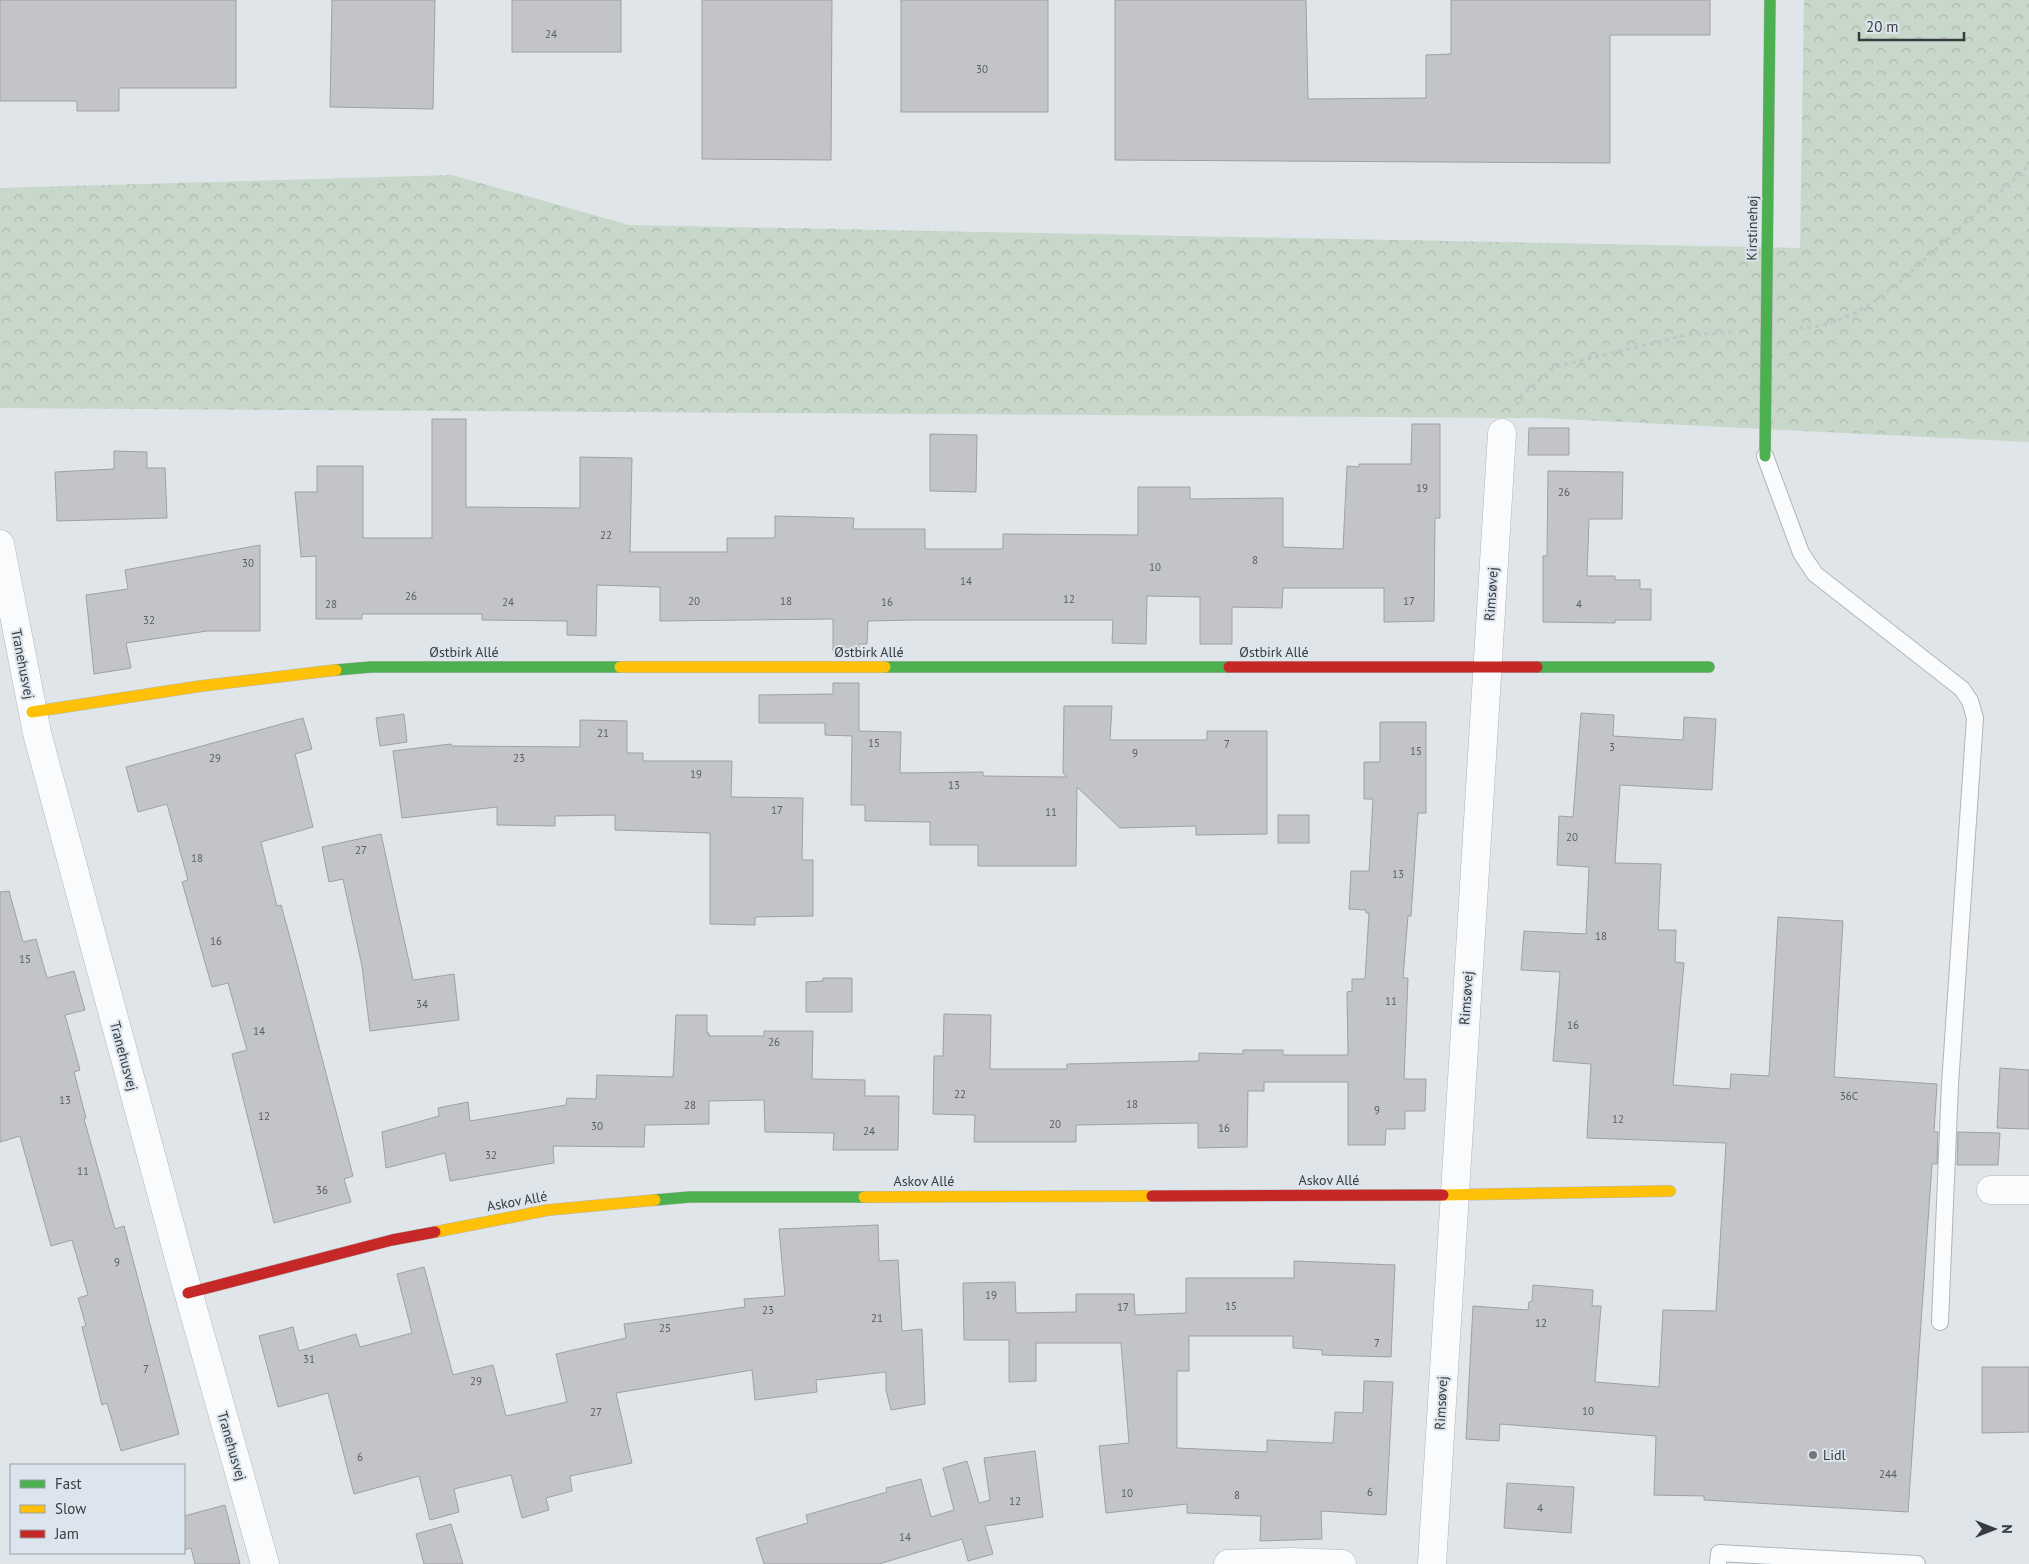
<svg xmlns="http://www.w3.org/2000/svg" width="2029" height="1564" viewBox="0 0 2029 1564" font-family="'PT Sans',sans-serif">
	<defs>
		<pattern id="park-crowns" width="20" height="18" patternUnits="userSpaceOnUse" patternTransform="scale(1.25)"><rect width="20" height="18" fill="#c7d7c9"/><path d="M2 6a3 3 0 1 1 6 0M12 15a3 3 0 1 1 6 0" fill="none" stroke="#acb9ae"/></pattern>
	</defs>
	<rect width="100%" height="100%" fill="#e0e5e9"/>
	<polygon fill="url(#park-crowns)" points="1804,0 2029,0 2029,442 1541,418 0,408 0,188 452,175 629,225 1800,248"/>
	<g fill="#c3c4c7" stroke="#9fa0a3">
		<polygon points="0,0 236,0 236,88 119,88 119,111 77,111 77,101 0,101"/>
		<polygon points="332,0 435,0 433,109 330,107"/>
		<rect x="512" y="0" width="109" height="52"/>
		<polygon points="702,0 832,0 831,160 702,159"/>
		<rect x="901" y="0" width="147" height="112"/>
		<polygon points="1115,0 1306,0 1308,99 1426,98 1426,55 1451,54 1451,0 1710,0 1710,35 1610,35 1610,163 1115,160"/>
		<polygon points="432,419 466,419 466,507 580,508 580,457 632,458 630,552 727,552 727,538 775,538 775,516 854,518 853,529 925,529 925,549 1003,549 1003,534 1138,535 1138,487 1190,487 1190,499 1283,498 1283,547 1343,549 1347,466 1359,467 1359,464 1411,464 1412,424 1440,424 1440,518 1435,518 1434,621 1384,622 1384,588 1283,588 1282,608 1232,607 1232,644 1200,644 1200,597 1147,596 1146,644 1112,643 1113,620 913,620 868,621 867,644 859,644 859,651 833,651 833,619 660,621 660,587 597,585 596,636 567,635 567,621 482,620 482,614 362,614 362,619 316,619 316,556 301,557 295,492 317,492 317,466 363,466 363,538 432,538"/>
		<polygon points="1529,428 1569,428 1569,455 1528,455"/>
		<polygon points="930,434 977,435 976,492 930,491"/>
		<polygon points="114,451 147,452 147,468 165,468 167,518 57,521 55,472 114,469"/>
		<polygon points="1548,471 1623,472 1622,519 1589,519 1587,576 1615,576 1615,580 1640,580 1640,589 1651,589 1651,620 1615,620 1615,623 1543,622 1543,556 1547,556"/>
		<polygon points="260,545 260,631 207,631 126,643 131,668 94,674 86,595 128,589 125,570"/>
		<polygon points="833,683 859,683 859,731 901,732 900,773 983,772 983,776 1067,777 1063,773 1064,706 1112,706 1110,740 1207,740 1207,731 1267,731 1267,834 1196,835 1196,826 1120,828 1077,787 1076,866 978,866 978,845 930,845 930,822 865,821 865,805 851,805 852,736 825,735 825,723 759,723 759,695 833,694"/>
		<polygon points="1581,713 1614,715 1613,736 1683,740 1684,717 1716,719 1712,790 1620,785 1615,863 1661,864 1658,930 1676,930 1675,962 1684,963 1673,1085 1730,1089 1731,1074 1769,1076 1778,917 1843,921 1834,1077 1937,1084 1934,1132 1938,1132 1937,1164 1932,1164 1908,1512 1704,1500 1704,1496 1654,1495 1656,1436 1500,1424 1499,1441 1466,1439 1473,1306 1528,1310 1529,1302 1532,1301 1533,1285 1593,1290 1592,1306 1601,1306 1595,1382 1659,1387 1663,1310 1716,1311 1726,1143 1587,1138 1591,1064 1553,1061 1560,972 1521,970 1524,931 1586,934 1589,867 1557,865 1559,816 1573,817"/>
		<polygon points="404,714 407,742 380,746 376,718"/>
		<polygon points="303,718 312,749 295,754 313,827 261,842 277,906 281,905 294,952 353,1176 344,1179 351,1202 274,1223 232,1054 247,1050 228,983 212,987 182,882 188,880 167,804 138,812 126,767"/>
		<polygon points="580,720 627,721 627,753 643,753 643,761 732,761 731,797 803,798 802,860 813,860 813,916 755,917 755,925 710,924 710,833 615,830 615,815 555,816 555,826 497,825 497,807 402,818 393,751 451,744 452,746 580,747"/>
		<polygon points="1380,722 1426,722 1426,813 1418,813 1411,916 1408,916 1403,978 1408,978 1404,1079 1426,1079 1425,1111 1405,1111 1405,1129 1386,1129 1385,1145 1348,1145 1348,1082 1264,1082 1264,1091 1248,1091 1247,1147 1198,1148 1198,1123 1076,1125 1076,1142 974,1142 975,1115 933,1114 934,1056 943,1056 944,1014 991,1015 990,1069 1067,1069 1067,1064 1199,1061 1199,1053 1243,1054 1243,1050 1283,1050 1283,1055 1348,1055 1347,992 1352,991 1352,979 1365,979 1369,913 1366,913 1366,910 1349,909 1351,871 1369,871 1373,799 1364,799 1364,762 1380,762"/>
		<rect x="1278" y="815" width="31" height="28"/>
		<polygon points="381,834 413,980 454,974 459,1020 370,1031 362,966 343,879 329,882 322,847"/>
		<polygon points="9,891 23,942 36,939 47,978 74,971 85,1010 65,1015 80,1070 74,1072 86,1118 84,1119 115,1229 124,1226 179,1434 121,1451 107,1403 102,1405 82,1327 86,1326 78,1298 88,1295 72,1240 51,1246 20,1136 0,1142 0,892"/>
		<polygon points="823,978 852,978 852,1012 806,1012 806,982 823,981"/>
		<polygon points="676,1015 707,1015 707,1033 709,1033 709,1036 764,1036 764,1031 813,1031 812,1079 865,1080 865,1096 899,1096 898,1150 833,1150 834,1133 765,1132 764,1100 709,1101 709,1124 645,1125 644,1147 553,1146 554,1163 450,1181 445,1153 386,1168 382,1132 439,1116 438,1108 468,1102 470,1121 566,1105 567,1098 596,1099 597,1075 673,1077"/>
		<polygon points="2000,1068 2029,1070 2029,1129 1997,1128"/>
		<polygon points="1958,1132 2000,1133 1998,1165 1957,1165"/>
		<polygon points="878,1225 879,1261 898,1260 902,1331 922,1329 925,1404 891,1410 886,1390 886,1372 816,1380 817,1392 755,1400 752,1370 616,1393 632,1463 570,1476 572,1491 546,1498 549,1510 522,1518 511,1475 454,1489 459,1512 430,1520 419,1476 354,1494 328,1393 278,1407 259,1336 293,1327 299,1351 356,1334 360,1347 412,1333 397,1274 424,1267 453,1375 493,1365 506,1416 567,1402 556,1354 626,1338 624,1324 745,1307 744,1299 785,1296 779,1229"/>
		<polygon points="1294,1261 1395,1265 1391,1357 1322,1355 1322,1350 1293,1348 1293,1336 1189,1336 1189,1371 1177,1371 1177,1448 1267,1452 1267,1440 1333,1443 1335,1412 1363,1413 1364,1381 1393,1382 1386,1515 1321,1511 1322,1539 1260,1541 1261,1516 1187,1513 1187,1504 1106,1513 1099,1446 1129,1443 1121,1343 1036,1343 1036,1381 1009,1382 1009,1340 964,1340 963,1283 1015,1282 1016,1313 1076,1312 1076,1294 1134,1294 1135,1315 1186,1313 1186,1278 1294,1278"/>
		<polygon points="1982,1367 2029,1367 2029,1432 1982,1433"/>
		<polygon points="1035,1451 1043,1517 985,1526 993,1554 968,1561 962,1539 879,1564 764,1564 756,1538 808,1523 806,1515 887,1492 886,1488 921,1479 931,1517 954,1510 943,1468 967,1461 979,1503 990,1500 984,1458"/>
		<polygon points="1507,1483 1574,1487 1571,1533 1504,1528"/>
		<polygon points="225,1505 240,1564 195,1564 191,1548 184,1550 184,1516"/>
		<polygon points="451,1524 463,1564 424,1564 416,1534"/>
	</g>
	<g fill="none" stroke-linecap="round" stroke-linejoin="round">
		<defs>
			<g id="lane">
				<polyline points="1765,456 1801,553 1815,574 1962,689 1970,701 1975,718 1950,1084 1940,1322"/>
				<polyline points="1718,1564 1719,1553 1917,1564"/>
			</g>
			<g id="street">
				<polyline points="0,544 37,733 184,1277 265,1564"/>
				<polyline points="1991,1190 2029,1190"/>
				<polyline points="1228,1564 1291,1562 1342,1564"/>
				<polyline points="1432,1564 1502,433"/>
			</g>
			<g id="fast">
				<polyline points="1765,456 1770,0"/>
				<polyline points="885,667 1229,667"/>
				<polyline points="1537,667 1709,667"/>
				<polyline points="336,670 371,667 620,667"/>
				<polyline points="655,1200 690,1197 864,1197"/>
			</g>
			<g id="slow">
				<polyline points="620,667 885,667"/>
				<polyline points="32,712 201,686 336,670"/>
				<polyline points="1443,1195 1670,1191"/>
				<polyline points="864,1197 1152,1196"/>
				<polyline points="435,1232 548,1210 655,1200"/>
			</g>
			<g id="jam">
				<polyline points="1229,667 1537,667"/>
				<polyline points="1152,1196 1443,1195"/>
				<polyline points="188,1293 392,1240 435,1232"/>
			</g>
		</defs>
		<use href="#lane" stroke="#b1b5b8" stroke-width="18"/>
		<use href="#street" stroke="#b1b5b8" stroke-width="29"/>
		<use href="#fast" stroke="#b1b5b8" stroke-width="12"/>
		<use href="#slow" stroke="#b1b5b8" stroke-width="12"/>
		<use href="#jam" stroke="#b1b5b8" stroke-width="12"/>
		<g stroke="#c3c5c6" stroke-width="3" stroke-dasharray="4 4" stroke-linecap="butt">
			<path d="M1799,328C1857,326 1900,282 1941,245C1969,220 1996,196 2024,171L2029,163"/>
			<polyline points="1517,405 1522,395 1554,367 1686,335 1735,332"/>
		</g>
		<use href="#lane" stroke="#fafbfc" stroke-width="16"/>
		<use href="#street" stroke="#fafbfc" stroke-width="28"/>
		<use href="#fast" stroke="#4caf50" stroke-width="11"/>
		<use href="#slow" stroke="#ffc107" stroke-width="11"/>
		<use href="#jam" stroke="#c62828" stroke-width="11"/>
	</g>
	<circle fill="#72767a" stroke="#dce5ed" stroke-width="2" cx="1813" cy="1455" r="5"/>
	<g text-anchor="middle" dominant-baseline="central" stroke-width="4" stroke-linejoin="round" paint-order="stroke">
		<g font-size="11" fill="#5a5d60">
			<text x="551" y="34">24</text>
			<text x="982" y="69">30</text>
			<text x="1422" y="488">19</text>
			<text x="1564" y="492">26</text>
			<text x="606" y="535">22</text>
			<text x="1255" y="560">8</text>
			<text x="248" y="563">30</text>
			<text x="1155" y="567">10</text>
			<text x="966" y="581">14</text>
			<text x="411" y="596">26</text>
			<text x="1069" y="599">12</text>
			<text x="694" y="601">20</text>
			<text x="786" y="601">18</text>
			<text x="1409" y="601">17</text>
			<text x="508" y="602">24</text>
			<text x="887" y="602">16</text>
			<text x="331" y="604">28</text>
			<text x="1579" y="604">4</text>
			<text x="149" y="620">32</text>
			<text x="603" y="733">21</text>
			<text x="874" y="743">15</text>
			<text x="1227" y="744">7</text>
			<text x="1612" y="747">3</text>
			<text x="1416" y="751">15</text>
			<text x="1135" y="753">9</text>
			<text x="215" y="758">29</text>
			<text x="519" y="758">23</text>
			<text x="696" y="774">19</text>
			<text x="954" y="785">13</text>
			<text x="777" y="810">17</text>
			<text x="1051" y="812">11</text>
			<text x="1572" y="837">20</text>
			<text x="361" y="850">27</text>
			<text x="197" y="858">18</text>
			<text x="1398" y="874">13</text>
			<text x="1601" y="936">18</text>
			<text x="216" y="941">16</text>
			<text x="25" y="959">15</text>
			<text x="1391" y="1001">11</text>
			<text x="422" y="1004">34</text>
			<text x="1573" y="1025">16</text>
			<text x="259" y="1031">14</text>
			<text x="774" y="1042">26</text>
			<text x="960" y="1094">22</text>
			<text x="1849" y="1096">36C</text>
			<text x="65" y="1100">13</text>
			<text x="1132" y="1104">18</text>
			<text x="690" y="1105">28</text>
			<text x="1377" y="1110">9</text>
			<text x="264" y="1116">12</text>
			<text x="1618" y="1119">12</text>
			<text x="1055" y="1124">20</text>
			<text x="597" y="1126">30</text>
			<text x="1224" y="1128">16</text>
			<text x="869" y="1131">24</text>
			<text x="491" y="1155">32</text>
			<text x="83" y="1171">11</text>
			<text x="322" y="1190">36</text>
			<text x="117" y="1262">9</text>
			<text x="991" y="1295">19</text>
			<text x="1231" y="1306">15</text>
			<text x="1123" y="1307">17</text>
			<text x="768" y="1310">23</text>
			<text x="877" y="1318">21</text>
			<text x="1541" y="1323">12</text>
			<text x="665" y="1328">25</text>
			<text x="1377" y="1343">7</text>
			<text x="309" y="1359">31</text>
			<text x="146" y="1369">7</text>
			<text x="476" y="1381">29</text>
			<text x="1588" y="1411">10</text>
			<text x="596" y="1412">27</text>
			<text x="360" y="1457">6</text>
			<text x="1888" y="1474">244</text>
			<text x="1370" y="1492">6</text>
			<text x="1127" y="1493">10</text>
			<text x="1237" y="1495">8</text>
			<text x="1015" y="1501">12</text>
			<text x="1540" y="1508">4</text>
			<text x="905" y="1537">14</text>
		</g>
		<g font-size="14" fill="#373b3e" stroke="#dce5ed">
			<text transform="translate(1752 228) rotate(-89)">Kirstinehøj</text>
			<text transform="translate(1491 594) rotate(-86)">Rimsøvej</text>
			<text x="464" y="652">Østbirk Allé</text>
			<text x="869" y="652">Østbirk Allé</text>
			<text x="1274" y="652">Østbirk Allé</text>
			<text transform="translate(23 664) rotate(79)">Tranehusvej</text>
			<text transform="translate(1466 998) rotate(-86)">Rimsøvej</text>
			<text transform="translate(124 1056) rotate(75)">Tranehusvej</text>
			<text x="1329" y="1180">Askov Allé</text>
			<text x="924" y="1181">Askov Allé</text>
			<text transform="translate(517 1201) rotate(-10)">Askov Allé</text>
			<text transform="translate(1441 1403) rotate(-87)">Rimsøvej</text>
			<text transform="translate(232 1446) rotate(74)">Tranehusvej</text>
		</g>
		<g font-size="14" fill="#373b3e" stroke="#dce5ed" text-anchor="start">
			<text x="1823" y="1455">Lidl</text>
		</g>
	</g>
	<rect x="10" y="1464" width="175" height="90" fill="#dce5ed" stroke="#9aa1a7"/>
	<rect x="20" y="1480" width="25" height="8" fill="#4caf50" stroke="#9aa1a7"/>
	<text x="55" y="1489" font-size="15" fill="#373b3e">Fast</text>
	<rect x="20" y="1505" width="25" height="8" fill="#ffc107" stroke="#9aa1a7"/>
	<text x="55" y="1514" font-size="15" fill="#373b3e">Slow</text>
	<rect x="20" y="1530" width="25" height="8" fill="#c62828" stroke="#9aa1a7"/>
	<text x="55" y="1539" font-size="15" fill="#373b3e">Jam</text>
	<g transform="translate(1994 1529) rotate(90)" stroke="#dce5ed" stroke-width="4" paint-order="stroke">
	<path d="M0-4L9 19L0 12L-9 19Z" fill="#373b3e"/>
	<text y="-8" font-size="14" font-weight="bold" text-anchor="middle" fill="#373b3e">N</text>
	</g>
	<path d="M1859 32v8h105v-8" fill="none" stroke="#373b3e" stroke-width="2.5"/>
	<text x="1866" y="32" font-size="15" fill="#373b3e" stroke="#dce5ed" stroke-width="4" paint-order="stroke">20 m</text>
</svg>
